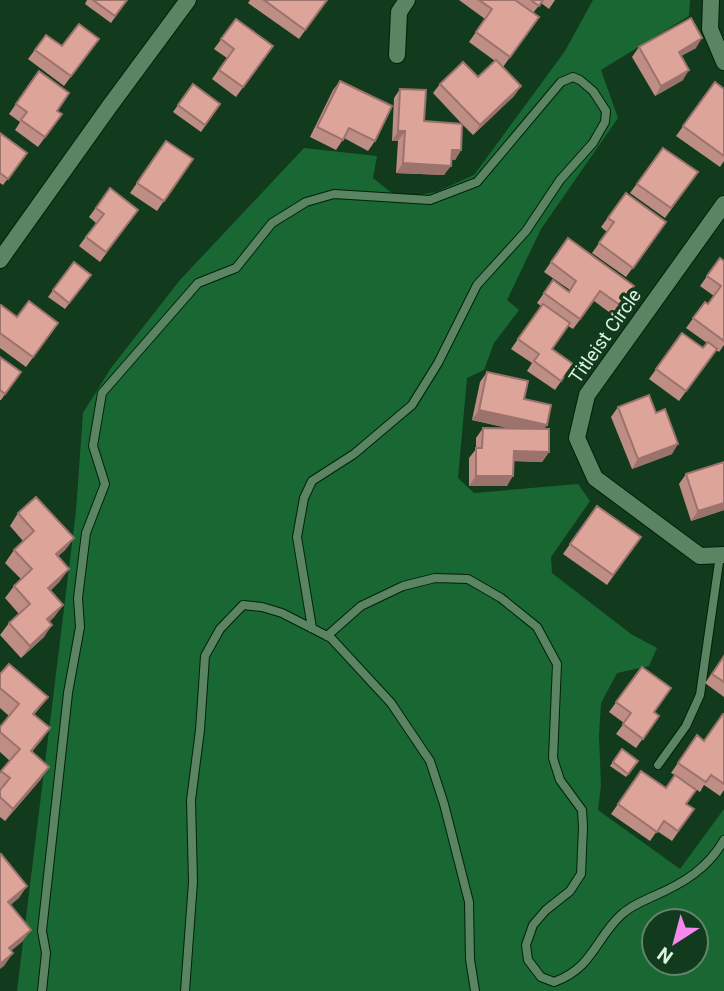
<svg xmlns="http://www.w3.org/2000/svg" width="724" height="991" viewBox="0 0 724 991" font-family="Roboto,sans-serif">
	<rect width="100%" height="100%" fill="#123a1d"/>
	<path fill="#196833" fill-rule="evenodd" d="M593,0H690L689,16L601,70L618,118L541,229L507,300L519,310L494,343L484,370L467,378L458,478L474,493L578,484L590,501L551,557L552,573L631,634L657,648L649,666L617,673L601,703L599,736L601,785L598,810L680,869L724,809V991H17L76,511L83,413L111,368L180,280L304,148L377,156L373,178L398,198L436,192L474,175L565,51ZM654,921H696V963H654Z"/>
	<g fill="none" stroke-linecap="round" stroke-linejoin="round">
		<defs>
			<g id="service">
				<path d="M327,636L361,606L403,586L435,578L468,579L501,598L537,627L557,664L553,758L560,780L582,810L583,827L581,874L570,891L546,910L533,925L526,945L528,960L541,977L554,982C593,968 595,939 621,915C630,906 643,901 654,896C684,883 708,868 724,840"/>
				<polyline points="658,765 686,726 700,695 720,555"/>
				<polyline points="42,991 46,953 42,931 68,693 80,627 78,598 86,533 105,484 93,446 102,393 198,283 236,268 272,223 306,202 334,194 430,200 477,182 561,82 573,77 580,80 593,91 606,111 605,122 593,143 560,180 526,231 477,285 438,363 412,405 354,454 312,481 304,498 297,537 312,628"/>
				<polyline points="185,991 193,882 191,800 200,730 205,656 220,629 243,605 262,607 282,613 331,638 391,703 430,761 444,804 469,902 470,959 475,991"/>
			</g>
			<g id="minor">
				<polyline points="711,0 710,29 724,62"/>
				<polyline points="397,55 399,12 407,0"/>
				<polyline points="724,204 587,395 577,438 595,478 700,556 724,555"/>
				<polyline points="0,260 109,107 188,0"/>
			</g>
		</defs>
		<use href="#service" stroke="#02200a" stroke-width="10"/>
		<use href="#minor" stroke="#02200a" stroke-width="18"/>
		<use href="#service" stroke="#5a8462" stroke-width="8"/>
		<use href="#minor" stroke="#5a8462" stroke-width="16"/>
	</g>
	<g fill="#be8d84">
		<polygon points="87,0 127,0 111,23 85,4"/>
		<polygon points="250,0 327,0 299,39 248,3"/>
		<polygon points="459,0 555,0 549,9 541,3 533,13 539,17 503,67 499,64 521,86 514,96 473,135 462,124 461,150 455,160 451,160 444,175 396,173 398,141 392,141 394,98 400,89 424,121 462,124 433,93 440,84 478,77 495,61 469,42 485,19"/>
		<polygon points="236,19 273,46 236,97 212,79 227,58 214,49"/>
		<polygon points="46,35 62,46 99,39 64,86 28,59"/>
		<polygon points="639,47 696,48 681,56 683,80 655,96 632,57"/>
		<polygon points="39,71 57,111 62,114 38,147 15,130 20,122 9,114"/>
		<polygon points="340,81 375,141 368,151 344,138 336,150 310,137 333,90"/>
		<polygon points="715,82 724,89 724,161 720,167 676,136"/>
		<polygon points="193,84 220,104 201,132 173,112"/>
		<polygon points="0,133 27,153 3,185 0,183"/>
		<polygon points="166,141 193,159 157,211 130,193"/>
		<polygon points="663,148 698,172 665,218 630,193"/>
		<polygon points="110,188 138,210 100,262 79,246 96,223 89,217"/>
		<polygon points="626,193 666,222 626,277 592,253 607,232 601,227"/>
		<polygon points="568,238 634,286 613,315 594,301 573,329 568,326 552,349 573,364 555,390 527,371 532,363 511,349 541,306 537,303 553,280 569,292 570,290 544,272"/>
		<polygon points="720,258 724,261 724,345 719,352 716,350 679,401 649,379 682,333 703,348 707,343 686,328 705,302 708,304 714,296 700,286"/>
		<polygon points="74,262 91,275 65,309 48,297"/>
		<polygon points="0,307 17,317 58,323 26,367 0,348"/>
		<polygon points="0,357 21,372 1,400 0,400"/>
		<polygon points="487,372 524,399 544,429 549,452 542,462 514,461 507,486 469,486 469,458 476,449 476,438 483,428 512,429 472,420 480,382"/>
		<polygon points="618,407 672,454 632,469 611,417"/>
		<polygon points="724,462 724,510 691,521 679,484 686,474"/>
		<polygon points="18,513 74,538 65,550 58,556 60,581 50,591 63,605 54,617 49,622 44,637 21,658 0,635 9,623 19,614 5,598 14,586 21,579 5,563 14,550 23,541 10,526"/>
		<polygon points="641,537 607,585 563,554 570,544"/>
		<polygon points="724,656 724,697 705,683"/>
		<polygon points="642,667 654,712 659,716 636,748 616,734 624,723 609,712"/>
		<polygon points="0,674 48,697 34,715 50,728 32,752 41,779 5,821 0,817 0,773 10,761 0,752 0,727 9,716 0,708"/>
		<polygon points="724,714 724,790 720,796 704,785 700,792 693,787 686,804 694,809 672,841 657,831 650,841 611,814 641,771 666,788 675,775 671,773 697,735 704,741"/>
		<polygon points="622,749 638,761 626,777 610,766"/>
	</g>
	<g fill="#9b736c">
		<polygon points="702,38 696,48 672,61 679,52"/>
		<polygon points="689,70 683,80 655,96 661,86"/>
		<polygon points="521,86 514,96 473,135 480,125"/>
		<polygon points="398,131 405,131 398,141 392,141"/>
		<polygon points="452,150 461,150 455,160 445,160"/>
		<polygon points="403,163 451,166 444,175 396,173"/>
		<polygon points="479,410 547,425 540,435 472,420"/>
		<polygon points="678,444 672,454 632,469 638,459"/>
		<polygon points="514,451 549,452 542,462 507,461"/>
		<polygon points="476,476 513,476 507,486 469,486"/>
		<polygon points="724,503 724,510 691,521 698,511"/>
		<polygon points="74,538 65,550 47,567 56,554"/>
		<polygon points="69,569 60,581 39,601 48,588"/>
		<polygon points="63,605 54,617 38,632 47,619"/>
		<polygon points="52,625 44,637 21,658 30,646"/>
		<polygon points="50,728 41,741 22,763 31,751"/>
		<polygon points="49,767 41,779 5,821 13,809"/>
		<polygon points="27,886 19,898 0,914 8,902"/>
		<polygon points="31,930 22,942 0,960 9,948"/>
		<polygon points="13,953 4,966 0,969 0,964"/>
	</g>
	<g fill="#dda49a" stroke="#9b736c" stroke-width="2">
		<polygon points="93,0 127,0 115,16"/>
		<polygon points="264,0 327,0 305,30"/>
		<polygon points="479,0 515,0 539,17 510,57 476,32 492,9"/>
		<polygon points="531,0 543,0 539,6"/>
		<polygon points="691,18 702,38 679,52 689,70 661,86 639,47"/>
		<polygon points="236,19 273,46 243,87 219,70 234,49 221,39"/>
		<polygon points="79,24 99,39 71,76 35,50 46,35 62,46"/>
		<polygon points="496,60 521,86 480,125 440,84 463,62 478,77"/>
		<polygon points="39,71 69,93 57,111 62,114 45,137 21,120 27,112 16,104"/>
		<polygon points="340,81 392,106 375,141 349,128 343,140 317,127"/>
		<polygon points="715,82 724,89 724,156 683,126"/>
		<polygon points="193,84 220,104 205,125 178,105"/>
		<polygon points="400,89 426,90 424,121 462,124 461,150 452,150 451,166 403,163 405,131 398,131"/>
		<polygon points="0,133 27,153 8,179 0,173"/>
		<polygon points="166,141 193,159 164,201 137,183"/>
		<polygon points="663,148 698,172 671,208 637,184"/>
		<polygon points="110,188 138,210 106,252 86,237 104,214 96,208"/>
		<polygon points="626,193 666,222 633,268 599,243 614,222 608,218"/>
		<polygon points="568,238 634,286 620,305 600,291 580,319 544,293 553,280 569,292 576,281 551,262"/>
		<polygon points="720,258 724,261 724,341 693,318 705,302 708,304 721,286 707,276"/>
		<polygon points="74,262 91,275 69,303 53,290"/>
		<polygon points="29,301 58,323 33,357 0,333 0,307 1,305 17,317"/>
		<polygon points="543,304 570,323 552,349 573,364 561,381 534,361 539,354 518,339"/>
		<polygon points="682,333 703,348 708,342 717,349 686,391 656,369"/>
		<polygon points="0,357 21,372 5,394 0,390"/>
		<polygon points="487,372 528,381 524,399 551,405 547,425 479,410"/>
		<polygon points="649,395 656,413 665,409 678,444 638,459 618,407"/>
		<polygon points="483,428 549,429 549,452 514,451 513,476 476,476 476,448 482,448"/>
		<polygon points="724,462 724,503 698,511 686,474"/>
		<polygon points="36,497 74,538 56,554 69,569 48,588 63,605 47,619 52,625 30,646 9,623 30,604 14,586 32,569 14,550 34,531 18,513"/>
		<polygon points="597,506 641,537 613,575 570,544"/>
		<polygon points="724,656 724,682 712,674"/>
		<polygon points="9,664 48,697 33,714 50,728 31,751 49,767 13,809 0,797 0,790 10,778 1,771 20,749 0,732 0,727 19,704 0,688 0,674"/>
		<polygon points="642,667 671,688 654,712 659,716 643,739 623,724 631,713 616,702"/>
		<polygon points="723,714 724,714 724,784 711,775 706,782 678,763 697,735 704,741"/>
		<polygon points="622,749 638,761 628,774 613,762"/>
		<polygon points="641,771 666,788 675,775 696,790 686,804 694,809 678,831 664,821 657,832 618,804"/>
		<polygon points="1,854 27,886 8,902 31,930 9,948 13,953 0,964 0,855"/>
	</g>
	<g text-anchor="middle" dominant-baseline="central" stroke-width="7" stroke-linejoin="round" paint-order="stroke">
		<g font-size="19" fill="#dbf2de" stroke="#123a1d">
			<text transform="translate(605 336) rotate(-55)">Titleist Circle</text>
		</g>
	</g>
	<g transform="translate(675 942) rotate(216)"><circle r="33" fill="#123a1d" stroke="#62846a" stroke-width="2"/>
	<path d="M0-5L12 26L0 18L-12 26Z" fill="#f589ee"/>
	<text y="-10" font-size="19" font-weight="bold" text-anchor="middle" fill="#dbf2de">N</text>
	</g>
</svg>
